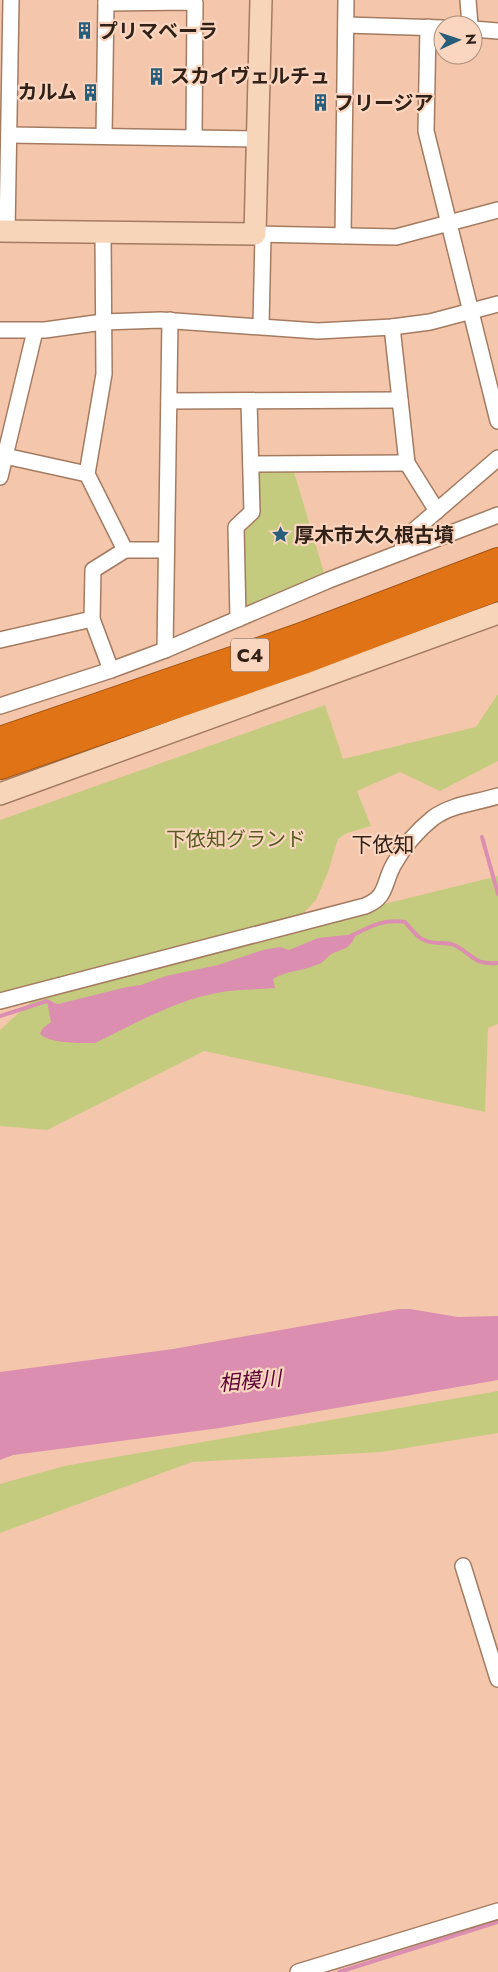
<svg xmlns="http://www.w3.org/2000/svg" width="498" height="1972" viewBox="0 0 498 1972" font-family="Jost,'Noto Sans JP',sans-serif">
	<rect width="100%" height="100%" fill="#f4c7ac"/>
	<g fill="#c4cb7e">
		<polygon points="290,470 294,472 324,573 322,578 247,609 244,607 244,532 258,517 258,475 262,471"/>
		<polygon points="498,694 498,761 440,791 400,772 357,791 371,826 347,833 338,839 328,872 316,900 295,922 189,952 498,876 498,1024 488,1028 485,1112 204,1051 47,1130 0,1126 0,1030 42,992 0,1003 0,820 325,705 343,759 476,727"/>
		<polygon points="498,1391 498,1433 381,1452 192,1462 0,1533 0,1484 64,1466"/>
	</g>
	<g fill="#db8eaf">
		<path d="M356,934C349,952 343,947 330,955C327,957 325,961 321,963C306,971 287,970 273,979L275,988C255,990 236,989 217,993C173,1001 135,1024 95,1043C81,1043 51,1044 40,1034L42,1029L51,1022L47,1001L58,1004L127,987L141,985L166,976L218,965L263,950L280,947L289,950L318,938Z"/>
		<polygon points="399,1309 410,1309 458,1317 498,1316 498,1380 220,1428 13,1455 0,1460 0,1372 173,1349"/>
	</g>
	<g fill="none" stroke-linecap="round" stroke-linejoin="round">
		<g stroke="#db8eaf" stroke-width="4">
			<polyline points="482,837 498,894"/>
			<path d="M351,936C371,926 383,919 405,922C417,936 421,943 440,943C446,943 452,943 456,946C475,956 473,965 498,963"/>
			<polyline points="0,1016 47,1001 51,1003"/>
			<polyline points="339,1972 498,1922"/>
		</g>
		<defs>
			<g id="street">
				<polyline points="468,0 470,25"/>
				<polyline points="106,3 191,2 195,3 194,137"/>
				<polyline points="346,25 443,28"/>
				<polyline points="428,27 426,131 498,421"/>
				<polyline points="473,29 498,31"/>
				<polyline points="9,135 258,139"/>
				<polyline points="104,136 106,0"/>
				<polyline points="7,231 11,0"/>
				<polyline points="103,233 104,374 87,474 125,550"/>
				<polyline points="255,234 396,237 498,210"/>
				<polyline points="343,236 346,0"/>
				<polyline points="261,326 263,235"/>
				<polyline points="392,327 407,463 437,511"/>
				<polyline points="0,330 45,330 103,322 161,320 318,331 392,327 430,322 498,304"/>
				<polyline points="169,401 400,400"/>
				<polyline points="5,456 87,474"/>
				<polyline points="251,464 407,463"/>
				<polyline points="0,477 35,331"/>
				<polyline points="402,552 403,540 498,458"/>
				<polyline points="238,619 236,527 252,512 249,401"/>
				<polyline points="0,640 92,619"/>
				<polyline points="165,650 170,320"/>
				<polyline points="111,670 92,619 93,570 125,550 166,550"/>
				<polyline points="0,706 111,670 165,650 329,580 498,515"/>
				<path d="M0,1001L365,906C388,897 383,883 394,864C403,848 418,830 433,818C452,804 476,803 498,796"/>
				<polyline points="463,1566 498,1679"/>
				<polyline points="298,1972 498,1911"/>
			</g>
			<g id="secondary">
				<polyline points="0,231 255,234 261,0"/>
				<polyline points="0,794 498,613"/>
			</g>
			<g id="highway">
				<polyline points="0,741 299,638 498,562"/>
				<polyline points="0,765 306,659 498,586"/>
			</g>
		</defs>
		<use href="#street" stroke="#a47b61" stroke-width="18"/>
		<use href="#secondary" stroke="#a47b61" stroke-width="24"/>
		<use href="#highway" stroke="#a35616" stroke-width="30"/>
		<use href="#street" stroke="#fff" stroke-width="15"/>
		<use href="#secondary" stroke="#f6d5b9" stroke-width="21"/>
		<use href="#highway" stroke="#e07315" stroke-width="28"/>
	</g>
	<defs>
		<symbol id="building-bare" viewBox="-9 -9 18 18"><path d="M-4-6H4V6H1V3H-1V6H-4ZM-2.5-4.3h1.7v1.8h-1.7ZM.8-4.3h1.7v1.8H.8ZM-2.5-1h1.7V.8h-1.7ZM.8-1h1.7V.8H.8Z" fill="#285e79" stroke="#fad6c0" stroke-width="2.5" paint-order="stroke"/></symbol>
		<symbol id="sight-bare" viewBox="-9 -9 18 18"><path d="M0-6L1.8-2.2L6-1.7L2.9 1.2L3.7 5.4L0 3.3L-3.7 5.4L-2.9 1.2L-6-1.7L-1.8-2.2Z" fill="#285e79" stroke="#fad6c0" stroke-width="2.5" paint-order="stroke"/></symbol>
	</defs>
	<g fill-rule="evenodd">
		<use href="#building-bare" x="72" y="18" width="25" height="25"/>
		<use href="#building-bare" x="144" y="64" width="25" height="25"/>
		<use href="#building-bare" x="78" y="80" width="25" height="25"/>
		<use href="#building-bare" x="308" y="90" width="25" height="25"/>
		<use href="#sight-bare" x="268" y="522" width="25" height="25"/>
	</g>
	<g text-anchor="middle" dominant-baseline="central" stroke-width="4.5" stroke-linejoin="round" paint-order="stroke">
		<rect fill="#fad6c0" stroke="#6e574a" stroke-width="1" x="231" y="638.5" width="38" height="33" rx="4"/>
		<g font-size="19" font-weight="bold" fill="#322117">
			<text x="250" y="655">C4</text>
		</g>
		<g font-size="20" font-weight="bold" fill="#322117" stroke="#fad6c0" text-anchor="start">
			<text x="98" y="31">プリマベーラ</text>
			<text x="170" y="76">スカイヴェルチュ</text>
			<text x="77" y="92" text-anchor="end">カルム</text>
			<text x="334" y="103">フリージア</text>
			<text x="294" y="535">厚木市大久根古墳</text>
		</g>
		<g font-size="20" fill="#585c23" stroke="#fad6c0">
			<text x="236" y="839">下依知グランド</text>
		</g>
		<g font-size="21" fill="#322117" stroke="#fad6c0">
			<text x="383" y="845">下依知</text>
		</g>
		<g font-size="21" font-style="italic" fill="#5c0036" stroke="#fad6c0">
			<text transform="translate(250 1381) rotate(-5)">相模川</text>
		</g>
	</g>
	<g transform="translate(458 40) rotate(87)"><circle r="24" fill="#fad6c0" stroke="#aa8e7c"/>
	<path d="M0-4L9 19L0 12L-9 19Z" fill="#285e79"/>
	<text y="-8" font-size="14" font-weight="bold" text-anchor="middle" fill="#322117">N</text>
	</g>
</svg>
